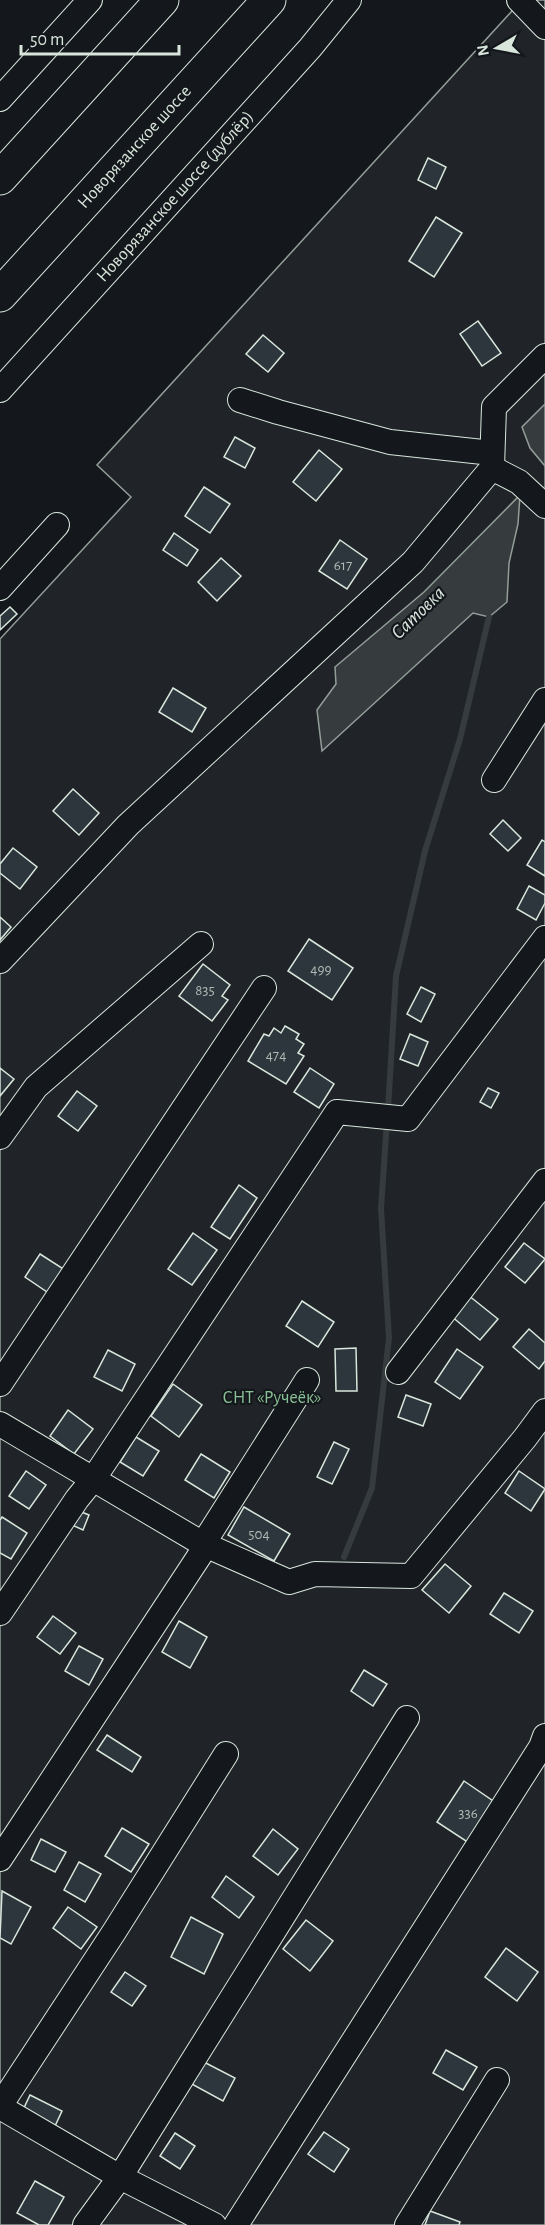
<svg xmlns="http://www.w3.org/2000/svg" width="545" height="2225" viewBox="0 0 545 2225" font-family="'Alegreya Sans',sans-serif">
	<rect width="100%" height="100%" fill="#14181c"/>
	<polygon fill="#202428" stroke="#939e99" stroke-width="1.5" points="522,0 545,0 545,2225 0,2225 0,639 131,497 97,465"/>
	<g fill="#363b3e" stroke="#939e99" stroke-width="1.5">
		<polygon points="545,404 545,466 530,448 522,427"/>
		<polygon points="520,495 518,524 509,563 507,602 489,617 473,613 322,751 317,710 336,684 335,667 424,592"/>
	</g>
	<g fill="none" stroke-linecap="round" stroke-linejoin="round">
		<g stroke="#363b3e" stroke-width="6">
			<polyline points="388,1110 396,976 425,851 460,739 489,617"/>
			<polyline points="344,1557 372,1488 389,1338 381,1208 387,1121"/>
		</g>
	</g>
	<g fill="#2c363c" stroke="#d8e6dc" stroke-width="1.5">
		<polygon points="428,158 446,167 436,189 418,180"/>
		<polygon points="436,217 462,233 434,277 409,261"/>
		<polygon points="478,321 501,353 482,366 460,334"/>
		<polygon points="263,335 284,353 268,372 246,354"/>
		<polygon points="235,437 255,448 245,468 224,457"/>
		<polygon points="319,450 342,469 316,501 293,482"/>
		<polygon points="204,487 230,504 210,533 185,516"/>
		<polygon points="174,533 198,550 187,566 163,550"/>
		<polygon points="340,540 367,559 347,589 319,571"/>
		<polygon points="221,558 241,576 217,601 198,582"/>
		<polygon points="10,607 17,614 0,630 0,616"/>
		<polygon points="173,688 206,708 192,732 159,712"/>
		<polygon points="73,789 99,813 79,835 53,811"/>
		<polygon points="503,820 521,838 508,851 490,834"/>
		<polygon points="542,840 545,842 545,876 527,865"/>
		<polygon points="13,848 37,867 20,889 0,873 0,864"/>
		<polygon points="529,886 545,895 545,903 536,920 517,909"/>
		<polygon points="0,917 11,927 0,940"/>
		<polygon points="309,939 353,968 332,1000 288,971"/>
		<polygon points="203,964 230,985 222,996 228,1000 212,1021 179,996"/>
		<polygon points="421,987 435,994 421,1022 407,1014"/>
		<polygon points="285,1026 299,1034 296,1039 304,1044 298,1053 304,1056 286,1084 248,1061 264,1034 269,1036 274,1028 281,1033"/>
		<polygon points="410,1034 428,1042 418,1066 400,1059"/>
		<polygon points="0,1068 14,1079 0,1096"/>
		<polygon points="310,1068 334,1084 319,1108 294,1092"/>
		<polygon points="488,1088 499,1093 491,1108 480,1102"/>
		<polygon points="77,1091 97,1106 78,1131 58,1116"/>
		<polygon points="239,1185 257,1198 230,1239 211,1227"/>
		<polygon points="193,1233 217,1250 192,1285 168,1269"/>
		<polygon points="524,1243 545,1259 525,1283 505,1267"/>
		<polygon points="40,1254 68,1272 53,1296 25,1277"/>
		<polygon points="468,1295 498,1319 480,1340 451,1316"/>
		<polygon points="302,1301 334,1322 318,1347 286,1326"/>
		<polygon points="529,1329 545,1343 545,1361 539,1369 513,1347"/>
		<polygon points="356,1348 357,1391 336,1391 335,1349"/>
		<polygon points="457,1349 483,1367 460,1399 435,1382"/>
		<polygon points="108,1350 135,1364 122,1391 94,1377"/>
		<polygon points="173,1384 202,1405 179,1437 151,1416"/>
		<polygon points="406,1395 431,1404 423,1426 398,1417"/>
		<polygon points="68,1410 93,1429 74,1454 50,1436"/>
		<polygon points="136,1437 159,1451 143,1476 120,1462"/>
		<polygon points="334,1442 349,1449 332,1484 317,1477"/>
		<polygon points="201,1454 230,1472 214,1498 185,1480"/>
		<polygon points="26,1471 46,1485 29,1509 9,1496"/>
		<polygon points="519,1471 545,1489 531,1511 505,1493"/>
		<polygon points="244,1507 290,1534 274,1561 228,1535"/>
		<polygon points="79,1511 89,1515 83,1530 72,1525"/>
		<polygon points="2,1517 27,1533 11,1559 0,1553 0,1520"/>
		<polygon points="445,1564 471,1586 449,1613 422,1590"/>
		<polygon points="504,1593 533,1611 519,1633 490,1614"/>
		<polygon points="53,1616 76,1633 60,1654 37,1637"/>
		<polygon points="179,1621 207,1637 190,1668 162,1652"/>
		<polygon points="79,1646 103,1659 89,1685 65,1671"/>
		<polygon points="364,1670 387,1684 373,1706 351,1691"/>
		<polygon points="107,1735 141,1757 132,1772 97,1750"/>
		<polygon points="464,1781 499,1805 472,1845 437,1822"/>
		<polygon points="122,1828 149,1844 131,1872 105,1856"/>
		<polygon points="273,1829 298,1849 278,1875 253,1856"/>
		<polygon points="41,1839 66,1852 55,1872 31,1860"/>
		<polygon points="79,1862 101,1874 85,1902 64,1890"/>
		<polygon points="226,1876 254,1897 239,1918 212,1897"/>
		<polygon points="2,1891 31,1907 11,1944 0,1938"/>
		<polygon points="68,1907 97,1927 81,1949 53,1928"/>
		<polygon points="191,1917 223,1934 204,1974 171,1957"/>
		<polygon points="306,1920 333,1941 310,1971 283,1949"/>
		<polygon points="506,1948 538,1972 517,2001 485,1977"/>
		<polygon points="125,1972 146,1986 132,2006 111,1992"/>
		<polygon points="446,2050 477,2067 463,2090 433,2073"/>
		<polygon points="200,2060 235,2078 223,2101 188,2082"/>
		<polygon points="30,2095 62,2111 55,2126 23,2110"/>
		<polygon points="324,2132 349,2149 334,2172 308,2154"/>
		<polygon points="175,2133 195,2146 180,2169 160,2156"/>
		<polygon points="35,2181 64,2197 48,2225 39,2225 17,2213"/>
		<polygon points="430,2211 460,2222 459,2225 425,2225"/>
	</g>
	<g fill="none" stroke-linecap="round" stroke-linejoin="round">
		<defs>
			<g id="minor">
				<polyline points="519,0 545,27"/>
				<polyline points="0,99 90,0"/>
				<path id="s1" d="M0,390L310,48L349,0"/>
				<polyline points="240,400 278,412 390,442 492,453"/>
				<polyline points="492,467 494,407 545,356"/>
				<polyline points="0,588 57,525"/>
				<polyline points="494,780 545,700"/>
				<polyline points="0,961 128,825 413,562 492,468 519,482 545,506"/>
				<polyline points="0,1137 36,1087 201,944"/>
				<polyline points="398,1372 545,1181"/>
				<polyline points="0,1384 264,988"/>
				<polyline points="0,1424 203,1544 289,1582 315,1574 411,1576 525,1438 545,1411"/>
				<polyline points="0,1613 77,1499 94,1478 337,1112 408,1119 545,938"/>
				<polyline points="0,1859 200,1555 203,1544 307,1380"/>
				<polyline points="0,2106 114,1932 226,1754"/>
				<polyline points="0,2107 120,2177 214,2225"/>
				<polyline points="85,2225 120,2177 407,1718"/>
				<polyline points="236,2225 541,1747 545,1736"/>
				<polyline points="407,2225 497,2080"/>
			</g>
			<g id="highway">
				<polyline points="0,178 162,0"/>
				<path id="s2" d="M0,295L269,0"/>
			</g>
		</defs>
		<use href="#minor" stroke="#d8e6dc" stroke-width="26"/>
		<use href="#highway" stroke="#d8e6dc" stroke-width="35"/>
		<use href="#minor" stroke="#14181c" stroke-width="24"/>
		<use href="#highway" stroke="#14181c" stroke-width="33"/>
	</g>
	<g text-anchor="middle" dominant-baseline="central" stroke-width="4.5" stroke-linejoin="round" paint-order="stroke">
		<g font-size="15" fill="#adbab4">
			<text x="343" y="565">617</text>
			<text x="321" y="969">499</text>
			<text x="205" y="990">835</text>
			<text x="276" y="1055">474</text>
			<text x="259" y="1534">504</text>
			<text x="468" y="1813">336</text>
		</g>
		<g font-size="18" fill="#d8e6dc" stroke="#14181c">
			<text stroke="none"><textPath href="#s2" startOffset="200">Новорязанское шоссе</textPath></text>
			<text stroke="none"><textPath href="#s1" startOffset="261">Новорязанское шоссе (дублёр)</textPath></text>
		</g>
		<g font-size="18" fill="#8ac095" stroke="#14181c">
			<text x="272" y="1398">СНТ «Ручеёк»</text>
		</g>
		<g font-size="20" font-style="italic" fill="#d8e6dc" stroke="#14181c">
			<text transform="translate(418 613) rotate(-44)">Сатовка</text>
		</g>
	</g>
	<g transform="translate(497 48) rotate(260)" stroke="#14181c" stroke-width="4.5" paint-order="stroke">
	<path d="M0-4.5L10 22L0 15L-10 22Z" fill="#d8e6dc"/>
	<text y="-9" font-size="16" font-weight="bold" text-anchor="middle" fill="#d8e6dc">N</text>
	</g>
	<path d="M21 45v9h158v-9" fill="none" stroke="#d8e6dc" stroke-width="3"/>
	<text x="30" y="45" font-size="18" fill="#d8e6dc" stroke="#14181c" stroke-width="4.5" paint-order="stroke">50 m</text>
</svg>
